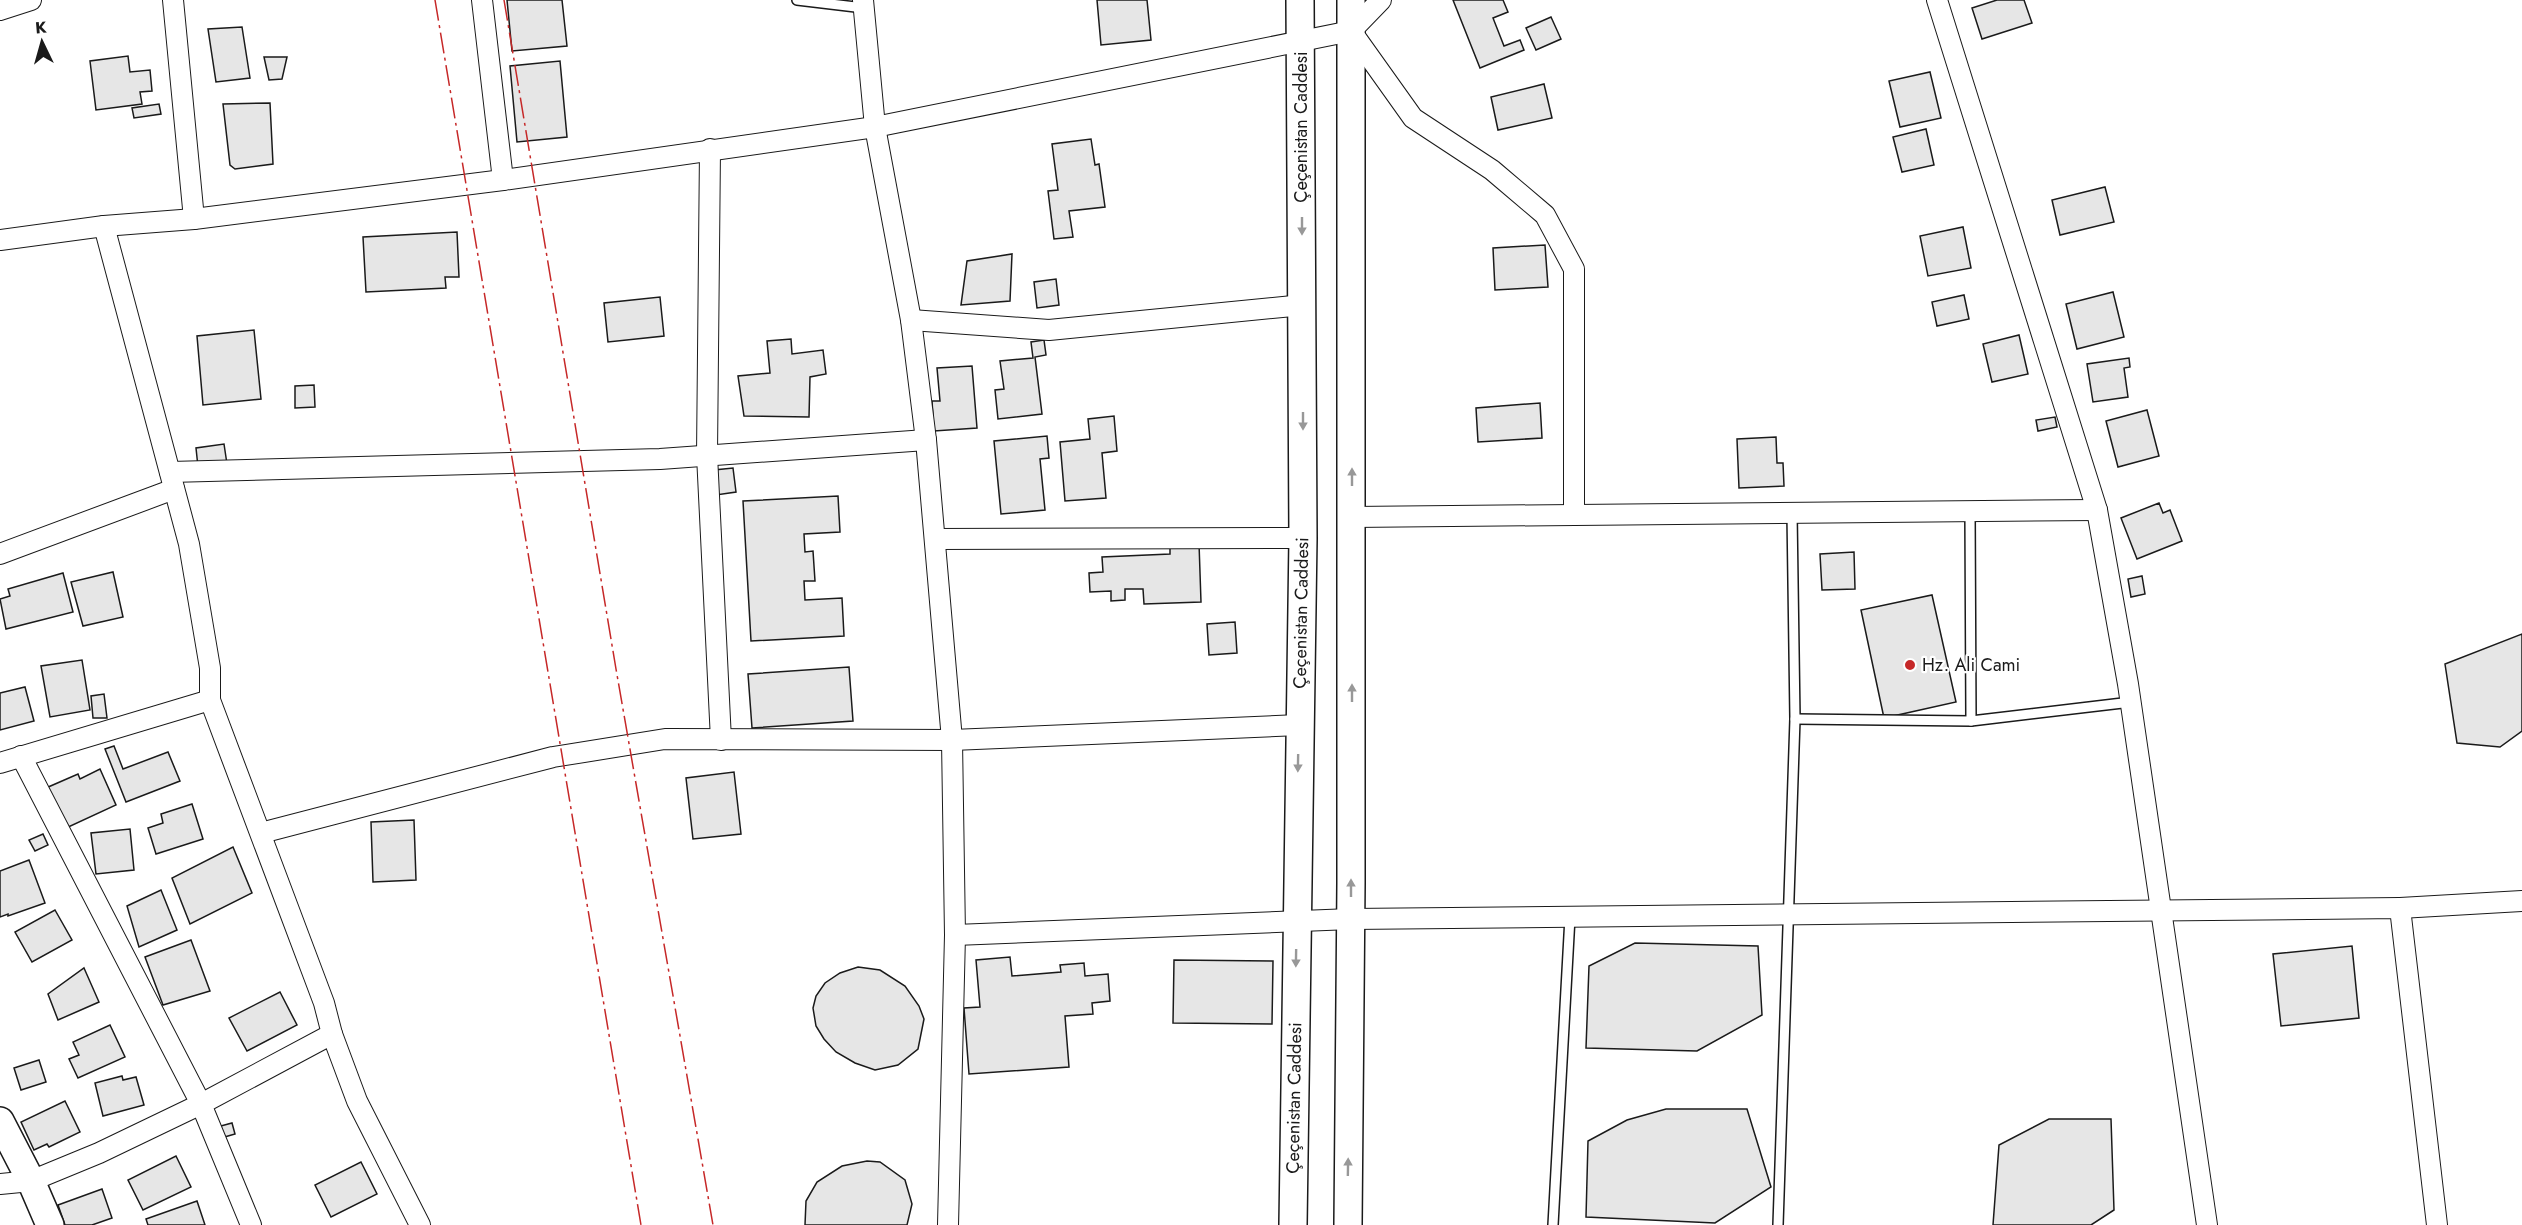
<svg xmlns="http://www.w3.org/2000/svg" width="2522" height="1225" viewBox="0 0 2522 1225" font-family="Jost,sans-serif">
	<rect width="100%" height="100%" fill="#fff"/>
	<g fill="#e6e6e6" stroke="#1a1a1a" stroke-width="1.5">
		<polygon points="507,0 562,0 567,46 512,51"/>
		<polygon points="1097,0 1147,0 1151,40 1101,45"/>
		<polygon points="1453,0 1503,0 1508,12 1493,18 1504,46 1520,40 1524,50 1480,68"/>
		<polygon points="1997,0 2024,0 2032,23 1982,39 1972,8"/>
		<polygon points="1551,17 1561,39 1536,50 1526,28"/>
		<polygon points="242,27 250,78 216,82 208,29"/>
		<polygon points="128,56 130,72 150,70 152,91 140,92 142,104 96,110 90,61"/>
		<polygon points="264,57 287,57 282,79 269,80"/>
		<polygon points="560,61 567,137 517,142 510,66"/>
		<polygon points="1930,72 1941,118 1900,127 1889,81"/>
		<polygon points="1544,84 1552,118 1498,130 1491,97"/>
		<polygon points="270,103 273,164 235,169 230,165 223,104"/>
		<polygon points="159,104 161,114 134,118 132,108"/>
		<polygon points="1926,129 1934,165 1902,172 1893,137"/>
		<polygon points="1091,139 1095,165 1099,164 1105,207 1069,211 1073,237 1054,239 1048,191 1058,190 1052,144"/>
		<polygon points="2105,187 2114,222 2060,235 2052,200"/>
		<polygon points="1963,227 1971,268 1928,276 1920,236"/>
		<polygon points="457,232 459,277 445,277 446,288 366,292 363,237"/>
		<polygon points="1545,245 1548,287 1495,290 1493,248"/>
		<polygon points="1012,254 1010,301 961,305 967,261"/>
		<polygon points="1056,279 1059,305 1037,308 1034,282"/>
		<polygon points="2113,292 2124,337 2077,349 2066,304"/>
		<polygon points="1964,295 1969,319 1937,326 1932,302"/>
		<polygon points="660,297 664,336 608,342 604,303"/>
		<polygon points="254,330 261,399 203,405 197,336"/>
		<polygon points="2019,335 2028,374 1992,382 1983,344"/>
		<polygon points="791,339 792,354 823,350 826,374 810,377 809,417 744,416 738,376 770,373 767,341"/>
		<polygon points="1044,340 1046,355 1035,357 1042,414 998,419 995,390 1004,389 1000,361 1033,358 1031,342"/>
		<polygon points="2129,358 2130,367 2124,368 2128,397 2093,402 2087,364"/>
		<polygon points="972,366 977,428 934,431 932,401 940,401 937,368"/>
		<polygon points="314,385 315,407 295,408 295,386"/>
		<polygon points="1540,403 1542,438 1478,442 1476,408"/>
		<polygon points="2147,410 2159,456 2118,467 2106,421"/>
		<polygon points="1114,416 1117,451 1102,453 1106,498 1065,501 1060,442 1090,439 1088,419"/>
		<polygon points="2055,417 2057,427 2038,431 2036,420"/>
		<polygon points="1047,436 1049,458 1040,459 1045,510 1001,514 994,441"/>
		<polygon points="1776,437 1777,463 1783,463 1784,486 1739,488 1737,439"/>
		<polygon points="224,444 227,464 198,467 196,448"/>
		<polygon points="733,468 736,492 716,495 714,470"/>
		<polygon points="838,496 840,532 804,534 805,552 813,551 815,581 804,581 805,600 842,598 844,636 751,641 743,501"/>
		<polygon points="2159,503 2163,513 2170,510 2182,541 2137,559 2121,518"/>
		<polygon points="1199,543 1201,602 1144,604 1143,589 1125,589 1125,600 1111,601 1111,591 1090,592 1089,573 1103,572 1102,557 1170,554 1170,544"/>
		<polygon points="1854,552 1855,589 1822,590 1820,554"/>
		<polygon points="113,572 123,617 83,626 71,582"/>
		<polygon points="63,573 73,612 6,629 0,599 10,596 8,589"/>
		<polygon points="2142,576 2145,594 2131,597 2128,579"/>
		<polygon points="1932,595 1956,702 1884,718 1861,610"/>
		<polygon points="1235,622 1237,653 1209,655 1207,624"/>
		<polygon points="2522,634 2522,731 2500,747 2457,743 2445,664"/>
		<polygon points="82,660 90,710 50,717 41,666"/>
		<polygon points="849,667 853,721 752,728 748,674"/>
		<polygon points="25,687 34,721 0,730 0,693"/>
		<polygon points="104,694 107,718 93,718 91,696"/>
		<polygon points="114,746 123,769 168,752 180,781 126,802 105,749"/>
		<polygon points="100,769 116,805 64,829 46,788 78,774 80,779"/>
		<polygon points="734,772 741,834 693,839 686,778"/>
		<polygon points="192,804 203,839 156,854 148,828 163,823 161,814"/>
		<polygon points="414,820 416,880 373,882 371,822"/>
		<polygon points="130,829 134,870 96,874 91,833"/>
		<polygon points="43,834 48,845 35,851 29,840"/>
		<polygon points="233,847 252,893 190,924 172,878"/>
		<polygon points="29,860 45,903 8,916 8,914 0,917 0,871"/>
		<polygon points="161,890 177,930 139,947 127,906"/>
		<polygon points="55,910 72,940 32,962 15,932"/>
		<polygon points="191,940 210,991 163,1005 145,957"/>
		<polygon points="1635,943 1758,946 1762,1015 1697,1051 1586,1048 1589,966"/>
		<polygon points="2352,946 2359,1018 2281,1026 2273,954"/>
		<polygon points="1010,957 1012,976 1061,972 1060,965 1084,963 1085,976 1108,974 1110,1001 1092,1003 1093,1014 1065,1016 1069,1067 969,1074 964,1008 980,1007 976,960"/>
		<polygon points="1174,960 1273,961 1272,1024 1173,1023"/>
		<polygon points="858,967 880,970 905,986 919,1006 924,1019 918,1049 898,1065 875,1070 855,1063 836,1052 824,1039 816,1026 813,1008 816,996 825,983 840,973"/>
		<polygon points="84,968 99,1002 58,1020 48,994"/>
		<polygon points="280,992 297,1025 247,1051 229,1018"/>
		<polygon points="110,1025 125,1057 78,1078 69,1059 79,1055 73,1042"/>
		<polygon points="39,1060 46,1082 21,1090 14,1068"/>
		<polygon points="122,1076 123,1080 136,1077 144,1105 103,1116 95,1083"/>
		<polygon points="65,1101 80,1132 49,1147 47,1144 34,1150 21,1122"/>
		<polygon points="1666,1109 1747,1109 1771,1187 1715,1223 1586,1217 1588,1141 1627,1120"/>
		<polygon points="2049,1119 2111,1119 2114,1210 2091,1225 1993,1225 1999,1145"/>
		<polygon points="232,1123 235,1134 221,1138 217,1127"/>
		<polygon points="176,1156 191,1187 143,1210 128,1180"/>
		<polygon points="867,1161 880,1162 905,1180 912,1204 907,1225 805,1225 806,1201 817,1182 842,1166"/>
		<polygon points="361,1162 377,1194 331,1217 315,1185"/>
		<polygon points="102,1189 112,1218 92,1225 65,1225 58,1205"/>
		<polygon points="197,1201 205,1225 148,1225 146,1219"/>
	</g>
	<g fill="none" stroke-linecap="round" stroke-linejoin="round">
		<defs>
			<g id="lane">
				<polyline points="797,0 864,8"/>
				<polyline points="1970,511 1971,721"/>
				<polyline points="1795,719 1971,721 2131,702"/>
				<polyline points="1553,1225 1570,917"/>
				<polyline points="1778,1225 1795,719 1792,513"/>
			</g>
			<g id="street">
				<polyline points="173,0 194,219"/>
				<polyline points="482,0 503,180"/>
				<polyline points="863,0 875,127 911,320 926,440 952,740 955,935 948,1225"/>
				<polyline points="1937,0 2097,510 2128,684 2207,1225"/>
				<polyline points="0,10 31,0"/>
				<polyline points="1351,31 1413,118 1492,170 1545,215 1574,269 1574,515"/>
				<polyline points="710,149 707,455 721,740"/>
				<polyline points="0,240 104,226 194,219 503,180 875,127 1351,31 1381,0"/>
				<polyline points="911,320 1049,330 1303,305"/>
				<polyline points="170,472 660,459 926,440"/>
				<polyline points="1352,517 2097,510"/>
				<polyline points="935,539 1303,538"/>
				<polyline points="0,554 174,489"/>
				<polyline points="21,756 201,1104 251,1225"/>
				<polyline points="0,763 210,700"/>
				<polyline points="261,833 553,757 665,739 952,740 1299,725"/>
				<polyline points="2400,908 2522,901"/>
				<polyline points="955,935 1351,919 2400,908 2437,1225"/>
				<polyline points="332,1034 357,1101 420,1225"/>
				<polyline points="0,1184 31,1181 99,1153 201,1104 332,1034 324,1003 210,700 210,668 189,544 104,226"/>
			</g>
			<g id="secondary">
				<polyline points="0,1121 31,1181 50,1225"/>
				<polyline points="1293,1225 1303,538 1300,0"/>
				<polyline points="1348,1225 1351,883 1351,0"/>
			</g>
		</defs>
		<use href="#lane" stroke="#1a1a1a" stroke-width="12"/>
		<use href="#street" stroke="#1a1a1a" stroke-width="22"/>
		<use href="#secondary" stroke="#1a1a1a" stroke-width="30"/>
		<use href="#lane" stroke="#fff" stroke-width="9"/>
		<use href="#street" stroke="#fff" stroke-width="20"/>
		<use href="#secondary" stroke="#fff" stroke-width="27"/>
		<g stroke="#c62828" stroke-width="1.5" stroke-dasharray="21 4.5 3 4.5" stroke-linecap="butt">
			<polyline points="435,0 641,1225"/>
			<polyline points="504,0 616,669 713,1225"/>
		</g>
	</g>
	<defs><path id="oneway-solid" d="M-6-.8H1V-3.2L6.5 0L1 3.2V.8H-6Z" transform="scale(1.5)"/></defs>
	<g fill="#989898">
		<use href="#oneway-solid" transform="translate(1302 226) rotate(90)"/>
		<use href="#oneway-solid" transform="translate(1303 421) rotate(90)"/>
		<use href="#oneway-solid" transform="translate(1352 477) rotate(-90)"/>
		<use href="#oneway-solid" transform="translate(1352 693) rotate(-90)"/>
		<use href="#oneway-solid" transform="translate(1298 763) rotate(91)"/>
		<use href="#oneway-solid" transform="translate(1351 888) rotate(-90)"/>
		<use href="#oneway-solid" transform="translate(1296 958) rotate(91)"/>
		<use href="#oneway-solid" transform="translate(1348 1167) rotate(-89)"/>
	</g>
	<circle fill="#c62828" stroke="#fff" stroke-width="2" cx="1910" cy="665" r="6"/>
	<g text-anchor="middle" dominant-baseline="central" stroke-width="4.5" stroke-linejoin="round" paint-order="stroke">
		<g font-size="18" fill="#1a1a1a" stroke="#fff">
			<text transform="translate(1301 127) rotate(-90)">Çeçenistan Caddesi</text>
			<text transform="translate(1301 613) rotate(-89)">Çeçenistan Caddesi</text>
			<text transform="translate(1294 1098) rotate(-89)">Çeçenistan Caddesi</text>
		</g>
		<g font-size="18" fill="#1a1a1a" stroke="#fff" text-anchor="start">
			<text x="1922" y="665">Hz. Ali Cami</text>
		</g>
	</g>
	<g transform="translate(42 42) rotate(355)" stroke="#ffffff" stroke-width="4.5" paint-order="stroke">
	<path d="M0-4.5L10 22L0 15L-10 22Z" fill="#1a1a1a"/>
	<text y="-9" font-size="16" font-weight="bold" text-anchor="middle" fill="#1a1a1a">K</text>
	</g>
</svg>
